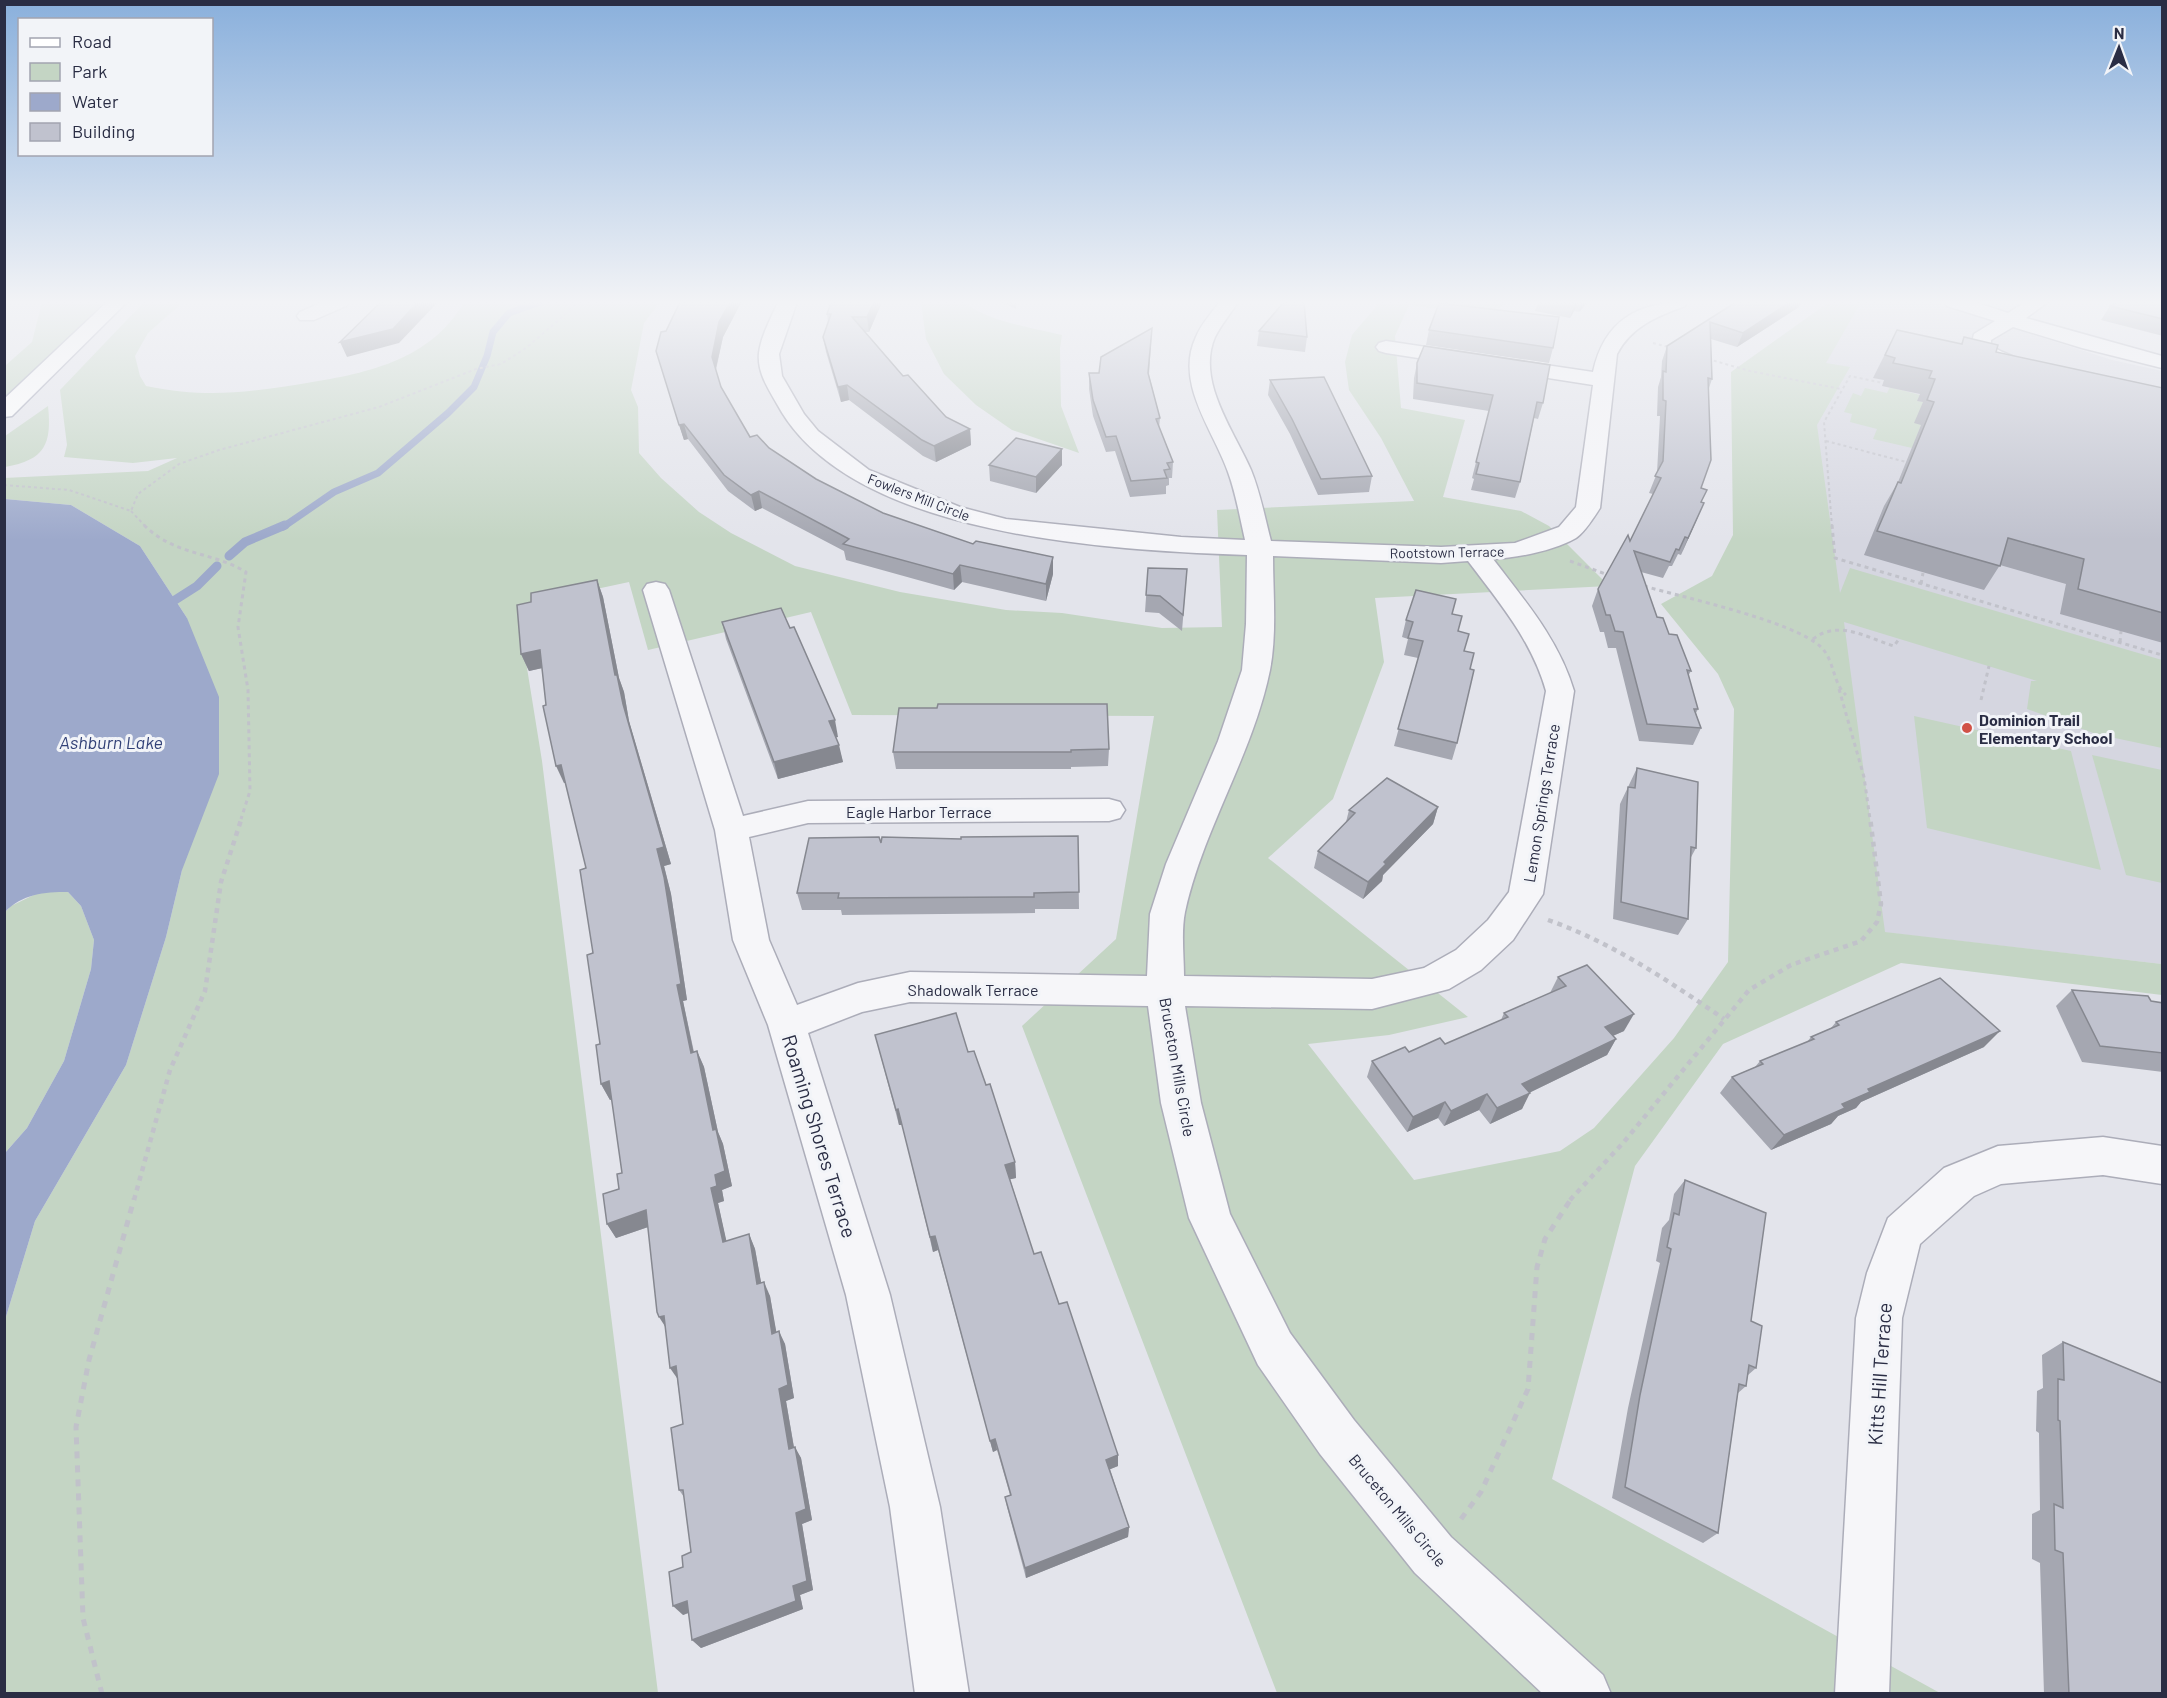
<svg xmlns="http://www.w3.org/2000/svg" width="2167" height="1698" viewBox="0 0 2167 1698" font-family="Barlow,sans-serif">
	<rect width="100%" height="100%" fill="#e3e4eb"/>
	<polygon fill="#d5d6e0" points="1853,302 1931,302 2112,360 2162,371 2162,964 1785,921 1745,391"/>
	<g fill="#c4d5c4">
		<polygon points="42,302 106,302 5,397 5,366 32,342"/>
		<path d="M144,302H183L148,333L135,356L140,376L146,386C206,398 242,393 301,384C363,374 430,362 464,302H660L644,323L631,390L638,407L639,453L661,478L699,512L731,533L795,566L900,592L1006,610L1062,613L1162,628L1222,627L1217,510L1414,501L1381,438L1349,390L1345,362L1352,335L1380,302H1510L1484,315L1409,305L1395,336L1401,408L1465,420L1443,497L1521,511L1549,526L1609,586L1375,598L1384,662L1333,799L1268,858L1468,1017L1389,1035L1308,1044L1414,1180L1560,1151L1594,1128L1674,1038L1728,962L1734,709L1718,674L1661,604L1712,576L1733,535L1731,372L1829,302H1861L1826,363L1850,367L1817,425L1840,593L1850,568L2162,660V748L2096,734L2027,709L2031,681H2037L1844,622L1885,932L2162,964V995L1901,963L1723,1044L1635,1166L1552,1479L1940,1693H1277L1022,1026L1116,939L1154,716L852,715L811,612L648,650L629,582L517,606L542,761L658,1693H5V1320L35,1221L126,1065L166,937L182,870L187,618L140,546L71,505L5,499L4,478L148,471L177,458L133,463L64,457L67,445L60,390Z"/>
		<path d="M921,302H965C984,321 1035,328 1062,335L1060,348L1061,406L1079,453L1012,430L976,405L944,374L926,339Z"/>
		<polygon points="1890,387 1920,395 1917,401 1923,402 1921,425 1912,448 1873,439 1877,429 1850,422 1852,414 1844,412 1853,393 1861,396 1865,388 1887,393"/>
		<path d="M48,406C52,444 45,460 5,467V436Z"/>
		<polygon points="1914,716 2071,751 2101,870 1927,828"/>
		<polygon points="2092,755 2162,770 2162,883 2126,875"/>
		<polygon points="40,892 68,892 81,906 94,940 91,969 64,1061 27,1128 5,1153 5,912 11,906"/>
	</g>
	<path fill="#9da9cb" d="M5,499L71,505L140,546L187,618L219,697V774L182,870L166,937L126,1065L35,1221L5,1320V1153L27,1128L64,1061L91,969L94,940L81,906L68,892C44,892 22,894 5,912Z"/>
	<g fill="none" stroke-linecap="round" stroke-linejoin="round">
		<polyline stroke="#9da9cb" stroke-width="7" points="283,527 334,492 378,473 448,413 474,387 487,356 493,332 509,313 540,302"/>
		<g stroke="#9da9cb" stroke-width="9">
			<polyline points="229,556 245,542 285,525"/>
			<polyline points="175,600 197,586 217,566"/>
		</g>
		<defs>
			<g id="minor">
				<polygon points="323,302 348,302 346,306 314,320 300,320 297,316 300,312"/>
				<path d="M778,302H797L779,354L782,376L804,414L818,431L869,470L960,507L1006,519L1181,537L1245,540C1240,518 1236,494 1228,472C1214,431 1174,383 1196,337C1201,324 1212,313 1219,302H1238C1231,313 1221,325 1215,337C1196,381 1234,431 1251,470C1260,492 1265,518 1271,541L1441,547L1515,543L1559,527L1576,507L1593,385L1386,353L1379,351L1376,347L1379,343L1386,341L1593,372C1604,321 1637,302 1687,302L1685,306C1656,317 1632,326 1617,354L1600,508C1594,517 1585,532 1576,538C1556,550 1517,558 1493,559C1525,601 1559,640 1574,691L1543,894L1513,940L1481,970L1449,989L1372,1009L1185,1006L1201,1103L1230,1214L1290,1333L1354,1420L1451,1537L1603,1675L1611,1694H1543L1415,1573L1320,1454L1258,1365L1189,1218L1161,1103L1148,1006L910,1002L862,1012L808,1033L890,1295L940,1507L969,1694H915L890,1507L846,1295L768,1025L733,940L715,830L643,590L647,584L656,582L665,584L669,590L743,816L808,801L1109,799L1120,802L1125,810L1120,818L1109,821L808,823L749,837L769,940L797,1005L858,983L910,972L1147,976L1150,914L1166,864L1218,741L1242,670L1246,624L1247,555C1112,550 849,538 777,404C768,388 757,372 759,353C761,336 771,318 778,302ZM1273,556L1441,563L1468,561C1499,602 1532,641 1546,691L1509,892L1488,920L1456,950L1424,968L1372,979L1184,976C1184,956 1181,932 1185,912C1203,829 1253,754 1270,670C1277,634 1273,593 1273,556Z"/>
				<path d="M1945,302H1974L2008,313L2025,302H2048L2026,318L2162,356V368L2082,348L2013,327L1991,340V345C2001,354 2018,355 2025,366L2022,370C2005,375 1981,360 1971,346L1974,334L1995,321L1947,306Z"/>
				<polygon points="2103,1137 2162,1146 2162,1184 2103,1175 2001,1184 1974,1196 1920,1244 1902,1318 1889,1694 1835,1694 1856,1318 1867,1273 1888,1218 1944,1168 1998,1146"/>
			</g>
			<polygon id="major" points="107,302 127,302 12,416 4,417 4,399"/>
		</defs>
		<use href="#minor" stroke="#acadb9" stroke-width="3"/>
		<use href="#major" stroke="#a2a5b7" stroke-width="3"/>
		<g stroke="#c1c2ca" stroke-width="2" stroke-dasharray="3 3" stroke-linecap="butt">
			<polyline points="1653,343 1672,348"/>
			<polyline points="1708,359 1750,371 1841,389"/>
			<polyline points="1826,441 1906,462"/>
			<polyline points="4,485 69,490 131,511 138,494 179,464 219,450 379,407 476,369 501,364 526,348 569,311 574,305 568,302"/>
			<polyline points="131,511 146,527"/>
			<polyline points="1832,527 1824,422 1850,376 1883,383"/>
		</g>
		<g stroke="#c1c2ca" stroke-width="3" stroke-dasharray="4 4" stroke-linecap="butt">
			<path d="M144,525C175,556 211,551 246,572L238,627L248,690L250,791L241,819"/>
			<polyline points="1832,525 1835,558 2162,655"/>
			<polyline points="1570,561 1611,576"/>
			<polyline points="1921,584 1923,573"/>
			<path d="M1644,586C1685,598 1793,621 1821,647C1835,661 1832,682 1846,695"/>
			<path d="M1813,639C1839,619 1867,638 1894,646L1899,639"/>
			<polyline points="2120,642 2121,631"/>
			<polyline points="1839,689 1864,777 1870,819"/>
			<polyline points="1981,700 1989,666"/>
		</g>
		<g stroke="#c1c2ca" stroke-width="4.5" stroke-dasharray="5 5" stroke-linecap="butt">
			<path d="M1548,920C1611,942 1669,981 1724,1019"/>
			<polyline points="134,1200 170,1070 205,991 221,882 242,817"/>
			<polyline points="1570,1200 1623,1143 1749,990 1791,965 1861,941 1877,922 1881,904 1870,817"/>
		</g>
		<g stroke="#c1c2ca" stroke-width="5" stroke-dasharray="7 7" stroke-linecap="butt">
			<polyline points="1461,1519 1481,1492 1528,1389 1537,1267 1545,1239 1571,1199"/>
			<polyline points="102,1694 83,1618 76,1427 89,1360 134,1199"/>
		</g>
		<use href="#minor" fill="#f6f6f9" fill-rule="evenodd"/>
		<use href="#major" fill="#fff" fill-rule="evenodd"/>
	</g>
	<g fill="#a5a7b1">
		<polygon points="680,302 741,302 723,337 716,370 721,387 750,437 769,448 816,479 883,513 973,544 1053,557 1053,574 1046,601 962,582 954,590 846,560 844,551 762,508 755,511 728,491 688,439 684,440 656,351"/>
		<polygon points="831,302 882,302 869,332 865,332 903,376 946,417 970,429 971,445 936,462 923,456 849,400 841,402 826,352 823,337 828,322 827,314"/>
		<polygon points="1001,302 1016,302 1016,309"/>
		<polygon points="1538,302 1588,302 1579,312 1574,311 1570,318 1535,311"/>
		<polygon points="1736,302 1801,302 1799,307 1737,347 1711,339 1712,379 1709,388 1701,488 1702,502 1697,519 1681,555 1678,554 1672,566 1669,566 1663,578 1641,572 1657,617 1669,634 1691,671 1688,676 1698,709 1696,713 1701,728 1693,745 1639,741 1616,648 1608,648 1604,632 1600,632 1592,606 1598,589 1630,541 1653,494 1649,493 1657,473 1660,416 1657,416 1658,387 1661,377 1662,361 1667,346"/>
		<polygon points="2163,302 2163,336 2101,320 2110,306"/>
		<polygon points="1152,328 1149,375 1160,418 1159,428 1173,462 1172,478 1169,478 1169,485 1166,486 1166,494 1130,497 1115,451 1106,452 1093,416 1089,389 1089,373 1099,373"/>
		<polygon points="1429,330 1553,348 1549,363 1426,345"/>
		<polygon points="1897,330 1961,344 1964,337 1996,352 2163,388 2163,643 2060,614 2066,584 2000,565 1984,590 1864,555 1884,506 1898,482 1921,425 1914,423 1923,402 1917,401 1920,394 1882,386 1884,380 1873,378"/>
		<polygon points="1259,331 1307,337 1305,352 1257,346"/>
		<polygon points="1417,363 1543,403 1538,419 1534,418 1520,482 1515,498 1471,490 1474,479 1472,478 1489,411 1413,399 1414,378"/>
		<polygon points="1270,380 1372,476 1369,492 1318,495 1290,434 1268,395"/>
		<polygon points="1062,449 1062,465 1036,493 990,481 989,465"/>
		<polygon points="1148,568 1187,569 1182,631 1159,613 1145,612"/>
		<polygon points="597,580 603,597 619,678 624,692 629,721 671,864 664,866 671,894 687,1000 683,1001 694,1052 697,1051 704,1067 718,1132 723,1144 732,1186 722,1190 724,1201 718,1203 726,1241 749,1234 755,1249 761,1283 770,1296 776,1332 785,1344 794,1398 786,1401 794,1447 801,1458 812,1520 802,1524 813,1590 800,1595 803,1609 701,1648 692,1640 689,1613 683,1615 683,1567 691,1552 684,1497 679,1490 683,1424 677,1378 665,1327 648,1227 616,1238 607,1224 619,1189 622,1173 612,1099 610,1100 601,1084 600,1044 586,868 566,782 564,783 546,705 542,668 529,671 521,654 531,602"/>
		<polygon points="1456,599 1452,614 1470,669 1457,743 1452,760 1394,746 1418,658 1404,655 1408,639 1402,637 1406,620"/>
		<polygon points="722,622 838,737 836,737 843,762 778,779 726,639"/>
		<polygon points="937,708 1109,749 1108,766 1071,767 1071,769 896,769 893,752"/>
		<polygon points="1637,768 1696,848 1690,859 1688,919 1678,935 1613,919 1620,804"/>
		<polygon points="1438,807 1433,824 1383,875 1382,881 1363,899 1314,868 1318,851 1346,822 1349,810"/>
		<polygon points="1078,836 1079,909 1035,909 1035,913 842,915 841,910 802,910 797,893 881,843"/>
		<polygon points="1558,977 1624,1031 1613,1036 1616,1039 1607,1055 1529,1093 1522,1109 1490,1124 1479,1110 1444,1126 1438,1118 1407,1132 1367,1077 1372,1061 1445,1044 1501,1020 1504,1013 1550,993"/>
		<polygon points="2072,990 2163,1003 2163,1072 2082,1062 2056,1006"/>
		<polygon points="1836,1022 1984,1047 1861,1102 1856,1108 1838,1116 1831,1124 1771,1150 1720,1093 1732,1077 1755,1067 1760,1061 1807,1042 1811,1037 1831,1028"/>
		<polygon points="875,1035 968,1052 986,1085 1015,1162 1016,1178 1010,1179 1034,1254 1059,1304 1118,1455 1118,1466 1110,1469 1129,1527 1128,1537 1026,1578 1007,1507 1005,1497 1010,1495 997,1450 993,1452 938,1250 933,1252 902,1125 899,1125"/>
		<polygon points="1685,1180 1751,1321 1756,1368 1748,1375 1746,1386 1738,1393 1718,1533 1703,1543 1612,1498 1628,1408 1660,1263 1656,1261 1662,1228 1669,1220 1674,1194"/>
		<polygon points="2063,1342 2163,1694 2044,1694 2040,1563 2032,1559 2032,1514 2040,1510 2039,1433 2036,1431 2037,1391 2043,1388 2042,1355"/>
	</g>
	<g fill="#868890">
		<polygon points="418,302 438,302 399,343 347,357 340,342"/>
		<polygon points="730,302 741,303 723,337 715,372 712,357 719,322"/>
		<polygon points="874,302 882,302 869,332 867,317"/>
		<polygon points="1575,302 1577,302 1574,311 1570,318"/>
		<polygon points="1582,302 1588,302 1579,312"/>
		<polygon points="1790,302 1801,302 1799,307 1737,347 1743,333"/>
		<polygon points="847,385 849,400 841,402 838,387"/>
		<polygon points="684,424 688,439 684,440 679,425"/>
		<polygon points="970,429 971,445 936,462 934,446"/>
		<polygon points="1062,449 1062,465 1036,493 1036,477"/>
		<polygon points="759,491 762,508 755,511 751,495"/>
		<polygon points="1704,503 1697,519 1681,555 1688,538"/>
		<polygon points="1053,557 1053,574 1046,601 1046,584"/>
		<polygon points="960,565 962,582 954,590 953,574"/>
		<polygon points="597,580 603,597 619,678 624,692 629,721 671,864 664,866 671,894 687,1000 683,1001 697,1069 691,1053 677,985 657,849 615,675"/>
		<polygon points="540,650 547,667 529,671 521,654"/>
		<polygon points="835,720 838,737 833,738 829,721"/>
		<polygon points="839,745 843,762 778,779 774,762"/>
		<polygon points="561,765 569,782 564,783 556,766"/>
		<polygon points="1438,807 1433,824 1383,875 1382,881 1363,899 1368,882 1384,862"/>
		<polygon points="1634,1014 1624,1031 1596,1043 1605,1027"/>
		<polygon points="2000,1031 1984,1047 1861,1102 1856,1108 1838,1116 1831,1124 1771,1150 1784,1135 1842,1104 1868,1089"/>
		<polygon points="1616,1039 1607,1055 1514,1100 1522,1084"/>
		<polygon points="697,1051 704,1067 718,1132 723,1144 732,1186 722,1190 724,1201 718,1203 730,1257 723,1242 711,1188 715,1175 713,1130"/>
		<polygon points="609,1081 618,1097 610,1100 601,1084"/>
		<polygon points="1530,1093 1522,1109 1490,1124 1497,1108"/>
		<polygon points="1487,1094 1479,1110 1444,1126 1451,1111"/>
		<polygon points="1445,1102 1438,1118 1407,1132 1413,1117"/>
		<polygon points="898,1109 902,1125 899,1125 896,1110"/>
		<polygon points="1015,1162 1016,1178 1007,1180 1005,1165"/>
		<polygon points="646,1210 654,1225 616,1238 607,1224"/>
		<polygon points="749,1234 755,1249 764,1298 757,1284"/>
		<polygon points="935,1236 938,1250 933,1252 930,1237"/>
		<polygon points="764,1282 770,1296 779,1347 772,1334"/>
		<polygon points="664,1316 668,1331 659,1317"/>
		<polygon points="779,1331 785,1344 794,1398 786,1401 796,1460 789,1449 779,1389"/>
		<polygon points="676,1366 679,1381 670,1368"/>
		<polygon points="995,1439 997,1450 993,1452 990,1441"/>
		<polygon points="795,1447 801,1458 812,1520 802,1524 813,1590 800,1595 803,1609 701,1648 692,1640 793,1586 796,1513"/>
		<polygon points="1118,1455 1118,1466 1106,1471 1106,1460"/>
		<polygon points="1129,1527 1128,1537 1026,1578 1025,1568"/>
		<polygon points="687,1601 697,1609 683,1615 673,1606"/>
	</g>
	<g fill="#c0c2ce" stroke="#868890" stroke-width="1.5">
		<polygon points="381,302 418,302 393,329 340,342"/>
		<polygon points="680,302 730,302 719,322 712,357 721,387 750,437 757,435 769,448 816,479 883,513 973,544 976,541 1053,557 1046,584 960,565 953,574 843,544 849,539 759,491 751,495 724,475 684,424 679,425 656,351 661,332 666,331"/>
		<polygon points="831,302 874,302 867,317 852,317 903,376 908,375 946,417 970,429 934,446 922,440 847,385 838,387 823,337 831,314 827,314"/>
		<polygon points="1284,302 1304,302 1307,337 1259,331"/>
		<polygon points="1736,302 1790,302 1743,333 1710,322 1712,379 1708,378 1711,460 1701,488 1707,490 1701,502 1704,503 1688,538 1685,537 1679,550 1676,549 1670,562 1634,551 1657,617 1663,618 1669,634 1677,635 1691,671 1687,670 1698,709 1694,709 1701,728 1647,724 1623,632 1615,631 1610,615 1606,615 1598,589 1628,535 1630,541 1661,478 1655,476 1663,461 1666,401 1663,400 1663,371 1666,372 1667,346"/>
		<polygon points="2118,302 2163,302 2163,319 2110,306"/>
		<polygon points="1439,303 1559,317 1553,348 1429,330"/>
		<polygon points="1152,328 1148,373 1160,418 1156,419 1173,462 1167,463 1170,469 1164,470 1167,478 1131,481 1116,436 1106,437 1093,400 1089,373 1099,373 1101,357"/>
		<polygon points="1897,330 1962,344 1964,337 1998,345 1996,352 2163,388 2163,613 2078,589 2084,559 2008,538 2000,566 1877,531 1898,482 1901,483 1934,402 1927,400 1935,379 1929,378 1932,371 1893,363 1895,358 1885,355"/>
		<polygon points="1424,346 1550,365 1543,403 1537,402 1520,482 1476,474 1479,463 1476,462 1493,395 1417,383 1417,363"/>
		<polygon points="1324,377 1372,476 1321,479 1292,419 1270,380"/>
		<polygon points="1016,438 1062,449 1036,477 989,465"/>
		<polygon points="1148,568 1187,569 1183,615 1160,596 1146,595"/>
		<polygon points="597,580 615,675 617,675 623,704 664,847 657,849 664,877 681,984 677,985 691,1053 697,1051 713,1130 716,1129 725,1171 715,1175 717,1186 711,1188 723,1242 749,1234 757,1284 764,1282 772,1334 779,1331 788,1385 779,1389 789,1449 795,1447 806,1509 796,1513 807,1581 793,1586 796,1601 692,1640 687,1601 673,1606 669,1572 683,1567 682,1556 691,1552 683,1490 679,1490 671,1428 683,1424 676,1366 670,1368 664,1316 659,1317 657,1312 646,1210 607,1224 603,1194 619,1189 617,1174 622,1173 609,1081 601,1084 596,1045 600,1044 587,955 593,953 580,870 586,868 561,765 556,766 543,706 546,705 540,650 521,654 517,605 531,602 531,593"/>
		<polygon points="1416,590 1456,599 1452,614 1462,616 1458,631 1469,634 1464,651 1474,653 1470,669 1474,670 1457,743 1398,729 1423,641 1408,638 1413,622 1406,620"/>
		<polygon points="781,608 790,628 794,627 835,720 829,721 839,745 774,762 722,622"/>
		<polygon points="938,704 1107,704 1109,749 1071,750 1071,752 893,752 899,708 937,708"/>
		<polygon points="1637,768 1698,782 1696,848 1691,847 1688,919 1621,902 1628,787 1635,788"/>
		<polygon points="1387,778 1438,807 1384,862 1386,864 1368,882 1318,851 1355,813 1349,810"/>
		<polygon points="1078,836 1079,892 1034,893 1034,897 838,898 839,893 797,893 809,838 879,837 881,843 882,837 961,839 961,837"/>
		<polygon points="1587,965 1634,1014 1605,1027 1616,1039 1522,1084 1530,1093 1497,1108 1487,1094 1451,1111 1445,1102 1413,1117 1372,1061 1405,1047 1409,1052 1440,1038 1445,1044 1508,1017 1504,1013 1566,986 1558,977"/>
		<polygon points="1940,978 2000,1031 1868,1089 1870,1092 1842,1104 1845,1108 1784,1135 1732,1077 1763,1064 1760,1061 1814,1039 1811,1037 1839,1025 1836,1022"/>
		<polygon points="2072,990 2148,996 2151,1001 2163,1003 2163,1053 2100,1046"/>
		<polygon points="956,1013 968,1052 974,1051 986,1085 990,1084 1015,1162 1005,1165 1034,1254 1041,1252 1059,1304 1067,1302 1118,1455 1106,1460 1129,1527 1025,1568 1005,1497 1011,1495 995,1439 990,1441 935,1236 930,1237 898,1109 896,1110 875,1035"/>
		<polygon points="1685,1180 1766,1213 1751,1321 1762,1326 1756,1368 1749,1365 1746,1386 1739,1384 1718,1533 1625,1487 1640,1395 1671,1249 1667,1247 1674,1213 1679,1215"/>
		<polygon points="2063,1342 2162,1383 2163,1694 2069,1694 2063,1553 2055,1550 2054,1504 2063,1508 2060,1421 2058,1420 2058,1379 2064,1380"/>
	</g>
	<linearGradient id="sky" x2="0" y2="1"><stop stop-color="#8ab0dc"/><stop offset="0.56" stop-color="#f2f3f6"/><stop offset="1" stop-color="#f2f3f6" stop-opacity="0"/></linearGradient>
	<rect width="2167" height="540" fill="url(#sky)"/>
	<circle fill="#d15247" stroke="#f2f4f8" stroke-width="2" cx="1967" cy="728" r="6"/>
	<g text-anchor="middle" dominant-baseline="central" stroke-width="6" stroke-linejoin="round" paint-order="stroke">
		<g font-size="14" fill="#2a2d44" stroke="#f2f4f8">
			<text transform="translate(919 497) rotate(21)">Fowlers Mill Circle</text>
			<text transform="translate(1447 552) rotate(-1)">Rootstown Terrace</text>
		</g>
		<g font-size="16" font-weight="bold" fill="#2a2d44" stroke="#f2f4f8" text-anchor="start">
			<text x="1979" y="719">Dominion Trail<tspan x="1979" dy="18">Elementary School</tspan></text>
		</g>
		<g font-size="16" fill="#2a2d44" stroke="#f2f4f8">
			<text transform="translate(1541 803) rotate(-81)">Lemon Springs Terrace</text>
			<text x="919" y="811">Eagle Harbor Terrace</text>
			<text x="973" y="989">Shadowalk Terrace</text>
			<text transform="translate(1178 1067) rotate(80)">Bruceton Mills Circle</text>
			<text transform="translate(1398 1510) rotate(50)">Bruceton Mills Circle</text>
		</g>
		<g font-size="18" font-style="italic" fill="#334278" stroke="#f2f4f8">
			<text x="111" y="742">Ashburn Lake</text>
		</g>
		<g font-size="20" fill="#2a2d44" stroke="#f2f4f8">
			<text transform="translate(820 1136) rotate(73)">Roaming Shores Terrace</text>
			<text transform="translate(1879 1374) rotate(-86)">Kitts Hill Terrace</text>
		</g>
	</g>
	<rect width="2167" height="1698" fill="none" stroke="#2a2d44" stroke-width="12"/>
	<rect x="18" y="18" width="195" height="138" fill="#f2f4f8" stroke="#a2a4b0" stroke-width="1.5"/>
	<rect x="30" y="38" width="30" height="9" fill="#ffffff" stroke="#a2a4b0" stroke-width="1.5"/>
	<text x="72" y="48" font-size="18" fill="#2a2d44">Road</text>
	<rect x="30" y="63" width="30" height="18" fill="#c4d5c4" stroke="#a2a4b0" stroke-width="1.5"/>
	<text x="72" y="78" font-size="18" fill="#2a2d44">Park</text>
	<rect x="30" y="93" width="30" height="18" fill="#9da9cb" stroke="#a2a4b0" stroke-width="1.5"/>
	<text x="72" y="108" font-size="18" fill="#2a2d44">Water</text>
	<rect x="30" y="123" width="30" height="18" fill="#c0c2ce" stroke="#a2a4b0" stroke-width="1.5"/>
	<text x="72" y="138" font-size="18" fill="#2a2d44">Building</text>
	<g transform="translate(2119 48) rotate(1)" stroke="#f2f4f8" stroke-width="4.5" paint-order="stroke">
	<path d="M0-4.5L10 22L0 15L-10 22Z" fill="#2a2d44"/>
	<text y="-9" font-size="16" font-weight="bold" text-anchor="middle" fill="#2a2d44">N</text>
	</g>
</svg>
